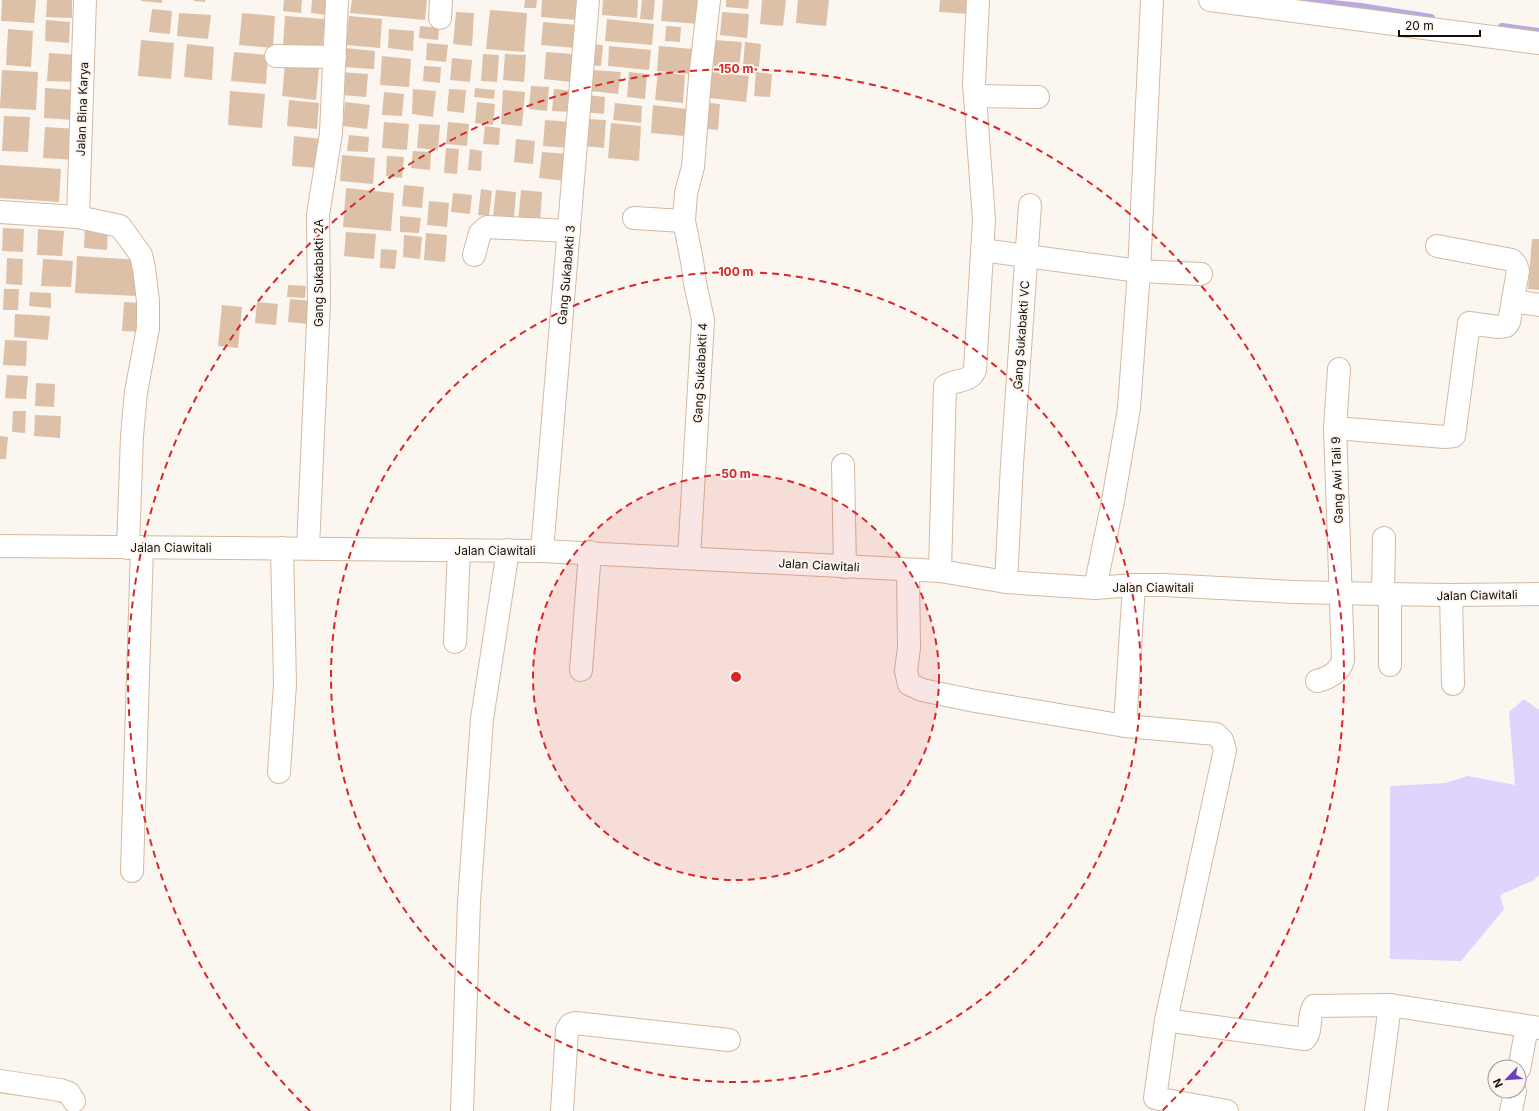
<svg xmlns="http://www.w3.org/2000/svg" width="1539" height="1111" viewBox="0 0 1539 1111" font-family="Inter,sans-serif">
	<rect width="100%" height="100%" fill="#fcf6f1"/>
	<polygon fill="#ded4fd" points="1524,699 1539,710 1539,875 1534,880 1500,895 1504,909 1461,961 1390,959 1390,786 1445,783 1468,776 1515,785 1509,712"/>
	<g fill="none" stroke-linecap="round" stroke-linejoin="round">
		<g stroke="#b7a9e2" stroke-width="8">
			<polyline points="1294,0 1361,7 1431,18"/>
			<polyline points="1502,27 1539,32"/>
		</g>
	</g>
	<g fill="#dcc1a8">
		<polygon points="2,0 36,0 34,23 1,21"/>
		<polygon points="47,0 72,0 72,18 46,17"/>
		<polygon points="141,0 162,0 162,3 141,1"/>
		<polygon points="194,0 205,0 205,2 194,1"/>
		<polygon points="284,0 302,0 301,13 283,11"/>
		<polygon points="312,0 329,0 327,15 311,13"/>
		<polygon points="352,0 427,0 425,20 350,13"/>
		<polygon points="525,0 537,0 536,8 524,8"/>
		<polygon points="542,0 578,0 576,20 541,17"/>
		<polygon points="603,0 638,0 637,18 602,15"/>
		<polygon points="642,0 655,0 653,20 640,19"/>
		<polygon points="663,0 700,0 699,24 661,21"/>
		<polygon points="726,0 749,0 748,9 726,7"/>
		<polygon points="762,0 786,0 783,26 760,24"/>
		<polygon points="798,0 829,0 826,26 796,23"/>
		<polygon points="940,0 971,0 970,14 939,12"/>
		<polygon points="152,9 172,11 170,34 149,32"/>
		<polygon points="490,10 527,13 524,52 486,49"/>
		<polygon points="456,12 474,13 472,46 453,44"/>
		<polygon points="722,12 749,14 747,38 720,35"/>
		<polygon points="179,13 211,15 208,39 177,36"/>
		<polygon points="242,13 275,16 273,48 239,45"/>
		<polygon points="285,16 325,19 322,51 283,47"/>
		<polygon points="349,16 382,19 380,48 346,45"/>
		<polygon points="607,19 654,24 652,45 605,41"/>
		<polygon points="46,20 70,22 69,43 45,41"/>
		<polygon points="543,22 578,25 576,48 541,45"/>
		<polygon points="420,26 439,28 438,40 419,38"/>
		<polygon points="666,26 681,27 680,42 665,41"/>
		<polygon points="8,29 33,31 31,67 6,65"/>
		<polygon points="389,29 414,31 413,51 388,48"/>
		<polygon points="141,40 174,43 171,79 138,76"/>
		<polygon points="715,40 742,42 739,68 713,66"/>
		<polygon points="745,42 761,44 759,67 743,65"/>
		<polygon points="427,43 448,45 446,62 426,60"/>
		<polygon points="187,44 214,47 212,80 184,77"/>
		<polygon points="589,44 603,45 601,66 587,65"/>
		<polygon points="609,46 651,50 649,70 608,66"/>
		<polygon points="659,46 693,49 690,74 657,71"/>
		<polygon points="345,48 375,51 374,69 343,67"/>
		<polygon points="234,52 268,55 266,84 231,81"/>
		<polygon points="546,52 573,54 571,82 544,79"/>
		<polygon points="49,53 78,55 76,82 47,81"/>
		<polygon points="483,54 499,55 497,82 481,81"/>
		<polygon points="505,54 526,55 524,82 503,80"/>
		<polygon points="382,56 411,59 409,87 380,85"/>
		<polygon points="452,58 472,60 470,82 450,80"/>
		<polygon points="285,64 319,68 316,100 282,96"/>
		<polygon points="424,66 441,67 440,83 423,81"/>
		<polygon points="2,70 38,72 36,110 0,108"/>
		<polygon points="592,70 621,72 618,94 590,91"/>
		<polygon points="342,72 368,74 366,97 341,95"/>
		<polygon points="629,72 647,74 645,99 627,97"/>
		<polygon points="658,72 685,75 683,103 655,100"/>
		<polygon points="712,72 749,76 746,102 710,98"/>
		<polygon points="756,72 772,74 770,97 754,96"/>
		<polygon points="531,86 549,87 547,111 529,109"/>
		<polygon points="45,88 75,90 74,120 44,118"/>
		<polygon points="475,88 495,90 494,99 474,97"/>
		<polygon points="413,89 436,91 433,117 412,114"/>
		<polygon points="449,89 466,90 464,113 447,111"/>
		<polygon points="554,89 574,91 572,112 552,111"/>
		<polygon points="503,90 525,92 522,126 501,124"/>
		<polygon points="230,91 265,94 262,128 228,125"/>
		<polygon points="384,92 404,94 402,116 382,115"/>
		<polygon points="587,95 605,97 604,114 585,112"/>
		<polygon points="289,100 319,103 317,129 287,126"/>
		<polygon points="345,102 370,105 367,129 343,126"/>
		<polygon points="477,102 495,104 493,125 475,123"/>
		<polygon points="700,102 720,104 718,130 698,128"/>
		<polygon points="615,103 642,106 641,123 613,120"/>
		<polygon points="653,105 687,109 685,136 651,133"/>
		<polygon points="4,116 30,117 28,152 2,151"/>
		<polygon points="587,119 606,120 604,148 585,146"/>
		<polygon points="545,120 572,122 569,148 543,146"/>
		<polygon points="384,122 409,124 407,150 382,148"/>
		<polygon points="448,122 469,124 467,146 446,144"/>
		<polygon points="611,123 641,126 639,161 608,158"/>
		<polygon points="419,124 440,125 438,150 417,148"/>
		<polygon points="485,126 500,128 499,145 483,144"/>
		<polygon points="45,127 79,129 77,160 43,158"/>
		<polygon points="349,135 369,137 368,152 347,151"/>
		<polygon points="294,136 322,139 319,168 292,166"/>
		<polygon points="516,139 535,141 533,164 514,162"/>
		<polygon points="446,148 459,149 457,174 444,173"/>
		<polygon points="470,149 482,151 481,171 468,170"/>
		<polygon points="413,151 431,152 430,170 411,168"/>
		<polygon points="542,152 569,154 567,181 539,178"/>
		<polygon points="342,155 375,158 373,184 340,181"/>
		<polygon points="387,156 404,157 402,178 386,176"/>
		<polygon points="0,165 61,169 59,202 0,198"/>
		<polygon points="404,185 424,187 422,208 402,206"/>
		<polygon points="346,188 394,193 391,231 343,227"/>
		<polygon points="481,189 492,191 489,216 478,215"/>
		<polygon points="496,190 516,192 514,218 493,216"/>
		<polygon points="521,190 542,192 540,224 518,222"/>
		<polygon points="453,193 472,195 470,214 451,212"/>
		<polygon points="429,201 449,203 447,227 427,225"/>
		<polygon points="400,216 421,218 419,233 400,232"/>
		<polygon points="85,227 108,228 107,250 84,248"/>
		<polygon points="3,228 24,229 23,252 2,251"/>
		<polygon points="38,229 64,231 62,256 37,255"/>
		<polygon points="346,232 376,234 374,259 344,256"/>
		<polygon points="426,233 447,235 445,262 424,260"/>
		<polygon points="404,235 422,237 420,259 403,257"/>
		<polygon points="1532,239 1539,239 1539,290 1528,289"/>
		<polygon points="381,249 397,250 395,269 380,268"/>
		<polygon points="77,256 139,260 137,296 75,293"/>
		<polygon points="7,258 23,259 22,285 6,284"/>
		<polygon points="43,259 73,261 71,287 41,286"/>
		<polygon points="288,285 306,286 305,298 287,297"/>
		<polygon points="4,289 19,289 18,310 3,310"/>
		<polygon points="30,292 51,293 51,308 29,306"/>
		<polygon points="290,299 311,301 309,324 288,322"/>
		<polygon points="124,302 144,303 142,332 122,331"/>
		<polygon points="257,302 278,304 276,325 255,323"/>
		<polygon points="222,305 242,307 238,348 218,346"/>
		<polygon points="15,314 50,316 48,340 14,337"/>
		<polygon points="5,340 27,341 26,366 3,365"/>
		<polygon points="7,375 28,376 26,399 5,398"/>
		<polygon points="36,383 55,384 54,407 35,406"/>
		<polygon points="13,411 26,411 25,433 12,432"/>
		<polygon points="35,415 61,416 60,438 34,436"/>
		<polygon points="0,436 8,437 6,459 0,459"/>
	</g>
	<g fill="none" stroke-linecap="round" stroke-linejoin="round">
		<defs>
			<g id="minor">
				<polyline points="1210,0 1539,43"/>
				<polyline points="440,18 441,0"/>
				<polyline points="276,56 335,57"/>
				<polyline points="976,96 1038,97"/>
				<polyline points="0,212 78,217 120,226 141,255 144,268 148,301 148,328 136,392 132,436 128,548"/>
				<polyline points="78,217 85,0"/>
				<polyline points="634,218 684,221"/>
				<polyline points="982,250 1139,271 1201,274"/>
				<polyline points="474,255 480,233 487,227 569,231"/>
				<polyline points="1513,301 1539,305"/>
				<polyline points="1335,428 1445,437 1454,436 1469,323 1498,327 1506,326 1509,322 1518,271 1516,265 1512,260 1437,246"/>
				<polyline points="843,465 845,567"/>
				<polyline points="0,546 542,551 940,571 1006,582 1095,588 1134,585 1164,585 1294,592 1383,594 1451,595 1539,594"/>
				<polyline points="308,547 319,301 318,215 331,133 337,0"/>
				<polyline points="542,551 588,0"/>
				<polyline points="689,557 703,320 695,283 692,261 684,221 686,193 693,167 700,78 709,0"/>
				<polyline points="908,570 909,648 906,671 909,684 922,690 975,701 1125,726 1216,734 1222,740 1225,750 1166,1020 1155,1098 1227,1111"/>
				<path d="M940,571L945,386C955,379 970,383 975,370L984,220L974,83L978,0"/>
				<polyline points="1006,582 1012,464 1030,205"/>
				<polyline points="1095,588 1113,501 1129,408 1139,271 1152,0"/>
				<polyline points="1383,594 1384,538"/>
				<polyline points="1390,594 1390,665"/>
				<polyline points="1451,595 1453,684"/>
				<polyline points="455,642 459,550"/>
				<polyline points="581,670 590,552"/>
				<path d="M1317,681C1329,678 1340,672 1343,660L1335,428L1339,369"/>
				<polyline points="1125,726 1134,585"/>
				<polyline points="279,772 285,684 282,548"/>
				<polyline points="132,871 142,547"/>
				<path d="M1179,1022L1305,1039C1313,1030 1307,1016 1314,1006L1390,1005L1539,1028"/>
				<polyline points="1519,1069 1527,1027"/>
				<polyline points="0,1081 60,1090 69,1093 74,1101"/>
				<polyline points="462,1111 469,902 482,719 508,550"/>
				<polyline points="562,1111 567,1030 570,1025 575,1023 729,1040"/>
				<polyline points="1376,1111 1390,1005"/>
				<polyline points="1511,1111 1515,1091"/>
			</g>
		</defs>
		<use href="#minor" stroke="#d3b9a0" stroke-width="24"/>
		<use href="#minor" stroke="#fff" stroke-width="22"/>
	</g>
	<circle cx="736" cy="677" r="203" fill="#d62828" fill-opacity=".12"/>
	<g fill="none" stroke="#d62828" stroke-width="2" stroke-dasharray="7 5">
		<circle cx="736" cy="677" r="203"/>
		<circle cx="736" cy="677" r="405"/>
		<path d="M310 1111A608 608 0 1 1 1162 1111"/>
	</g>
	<g text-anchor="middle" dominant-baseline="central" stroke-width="4" stroke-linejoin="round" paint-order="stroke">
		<g font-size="12" fill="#170e06" stroke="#fcf6f1">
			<text transform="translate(82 109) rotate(-88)">Jalan Bina Karya</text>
			<text transform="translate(318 273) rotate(-90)">Gang Sukabakti 2A</text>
			<text transform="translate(566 275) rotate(-85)">Gang Sukabakti 3</text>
			<text transform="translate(1021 335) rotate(-86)">Gang Sukabakti VC</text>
			<text transform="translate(700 373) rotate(-87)">Gang Sukabakti 4</text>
			<text transform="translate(1337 480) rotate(-92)">Gang Awi Tali 9</text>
			<text x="171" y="547">Jalan Ciawitali</text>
			<text x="495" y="550">Jalan Ciawitali</text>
			<text transform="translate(819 565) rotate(3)">Jalan Ciawitali</text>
			<text x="1153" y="587">Jalan Ciawitali</text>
			<text transform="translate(1477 595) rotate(-1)">Jalan Ciawitali</text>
		</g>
	</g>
	<circle cx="736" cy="677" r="6" fill="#d62828" stroke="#fcf6f1" stroke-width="2"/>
	<g font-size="12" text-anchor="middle" font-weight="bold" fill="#d62828" stroke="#fcf6f1" stroke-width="4" stroke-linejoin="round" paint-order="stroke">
		<text x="736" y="73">150 m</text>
		<text x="736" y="276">100 m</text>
		<text x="736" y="478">50 m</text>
	</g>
	<g transform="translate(1507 1079) rotate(245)"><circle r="19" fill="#fcf6f1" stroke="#a09993"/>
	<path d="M0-3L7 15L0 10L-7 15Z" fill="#6d41b9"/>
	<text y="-6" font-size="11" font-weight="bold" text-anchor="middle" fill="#170e06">N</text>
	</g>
	<path d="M1399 30v6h81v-6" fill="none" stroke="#170e06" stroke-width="2"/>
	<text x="1405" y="30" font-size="12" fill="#170e06" stroke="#fcf6f1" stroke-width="3" paint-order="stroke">20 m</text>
</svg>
